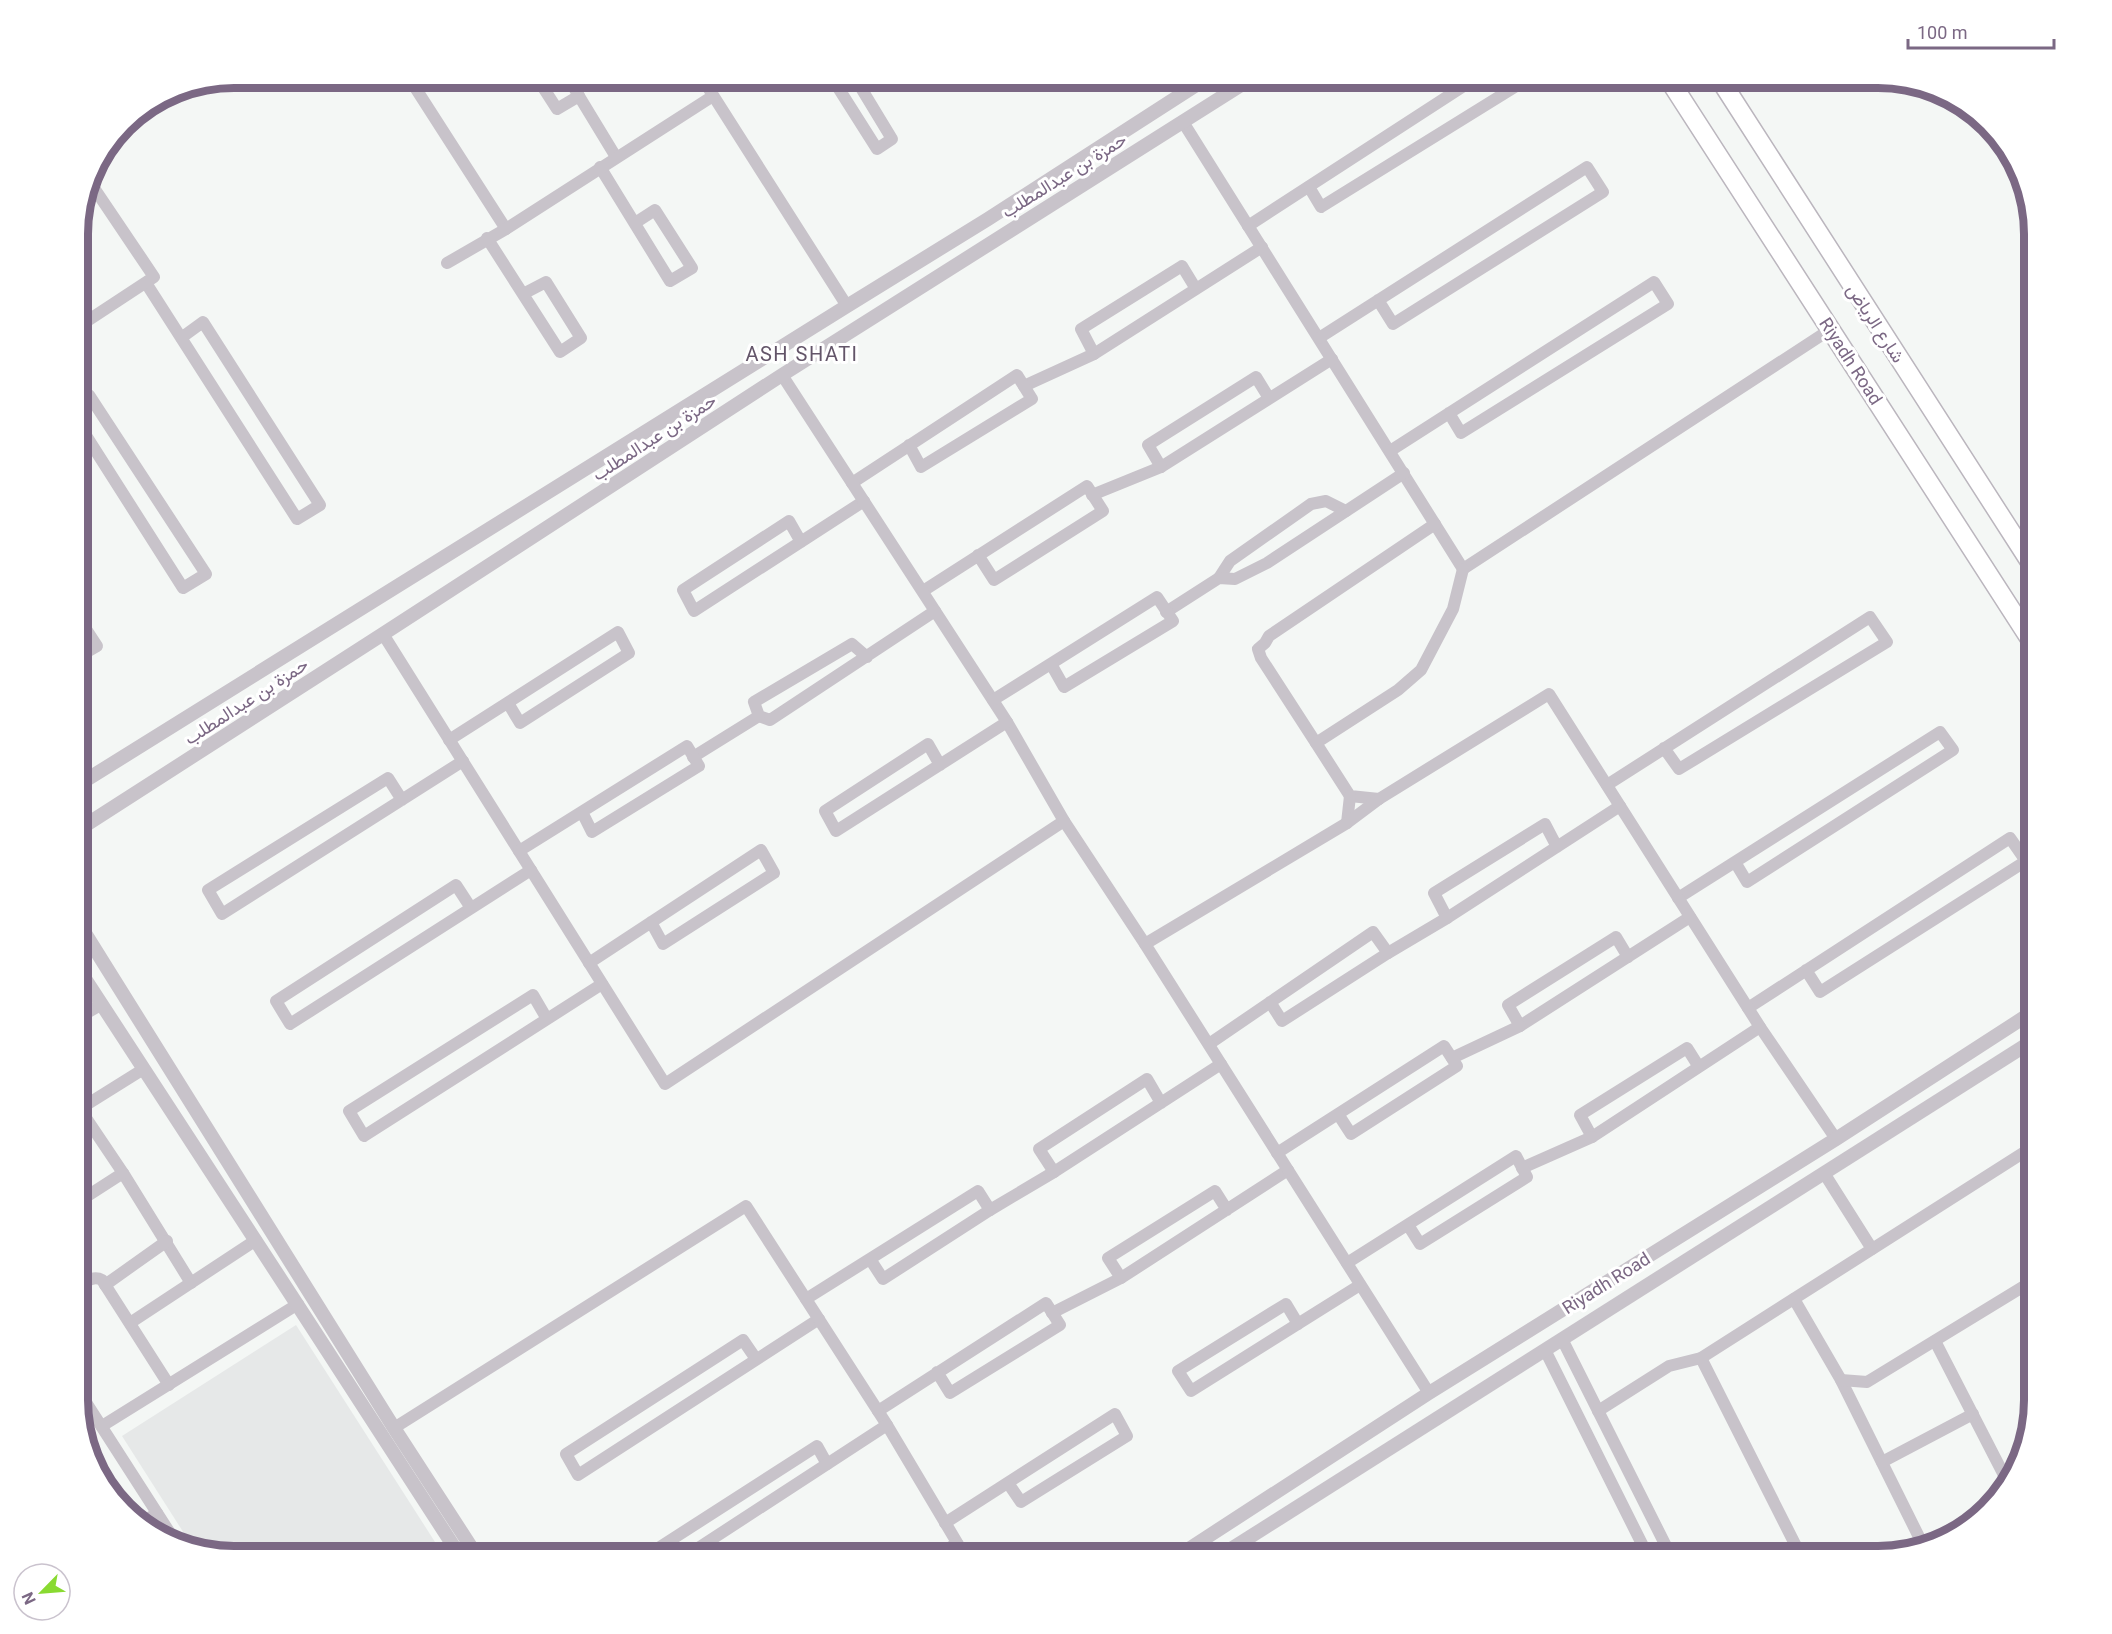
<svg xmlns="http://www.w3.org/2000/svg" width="2112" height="1634" viewBox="0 0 2112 1634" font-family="Roboto,Vazirmatn,sans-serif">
	<rect width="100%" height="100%" fill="#f4f7f5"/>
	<polygon fill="#e6e8e8" points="296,1325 444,1556 234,1556 194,1549 122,1436"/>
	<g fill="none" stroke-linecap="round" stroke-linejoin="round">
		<defs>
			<g id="primary">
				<polyline points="1668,78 2034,645"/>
				<polyline points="1719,78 2034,568"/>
			</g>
		</defs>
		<use href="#primary" stroke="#bbb6be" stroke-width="21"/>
		<g stroke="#c8c3ca" stroke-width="12">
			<polyline points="409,78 506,229"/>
			<polyline points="537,78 557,109 579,96"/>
			<polyline points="568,78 616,157"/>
			<polyline points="702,78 847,306"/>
			<polyline points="832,78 877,149 892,139 855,78"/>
			<polyline points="989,78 990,78"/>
			<polyline points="1183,122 1463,569 1831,329"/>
			<polyline points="600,167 670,281 692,268 655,210 635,223"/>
			<polyline points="1309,187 1321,207 1526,80 1525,78"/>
			<polyline points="1248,226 1476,78"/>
			<polyline points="487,238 560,352 581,338 546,282 523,294"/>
			<polyline points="447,263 506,229 713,96"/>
			<polyline points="146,283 297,519 320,505 203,322 181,338"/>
			<polyline points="1196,289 1182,266 1081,329 1094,354 1262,247"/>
			<polyline points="78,327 154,277 90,182"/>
			<polyline points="1319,338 1587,167 1603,192 1393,324 1378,300"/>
			<polyline points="1024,386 1094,354"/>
			<polyline points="1269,398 1256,377 1148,445 1161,467 1332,359"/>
			<polyline points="78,423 183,588 206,574 89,395 78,402"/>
			<polyline points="1390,451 1654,282 1668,304 1461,433 1449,413"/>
			<polyline points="852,483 1017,375 1032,399 921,467 909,445"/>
			<polyline points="1092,495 1161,467"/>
			<polyline points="801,542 789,521 683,590 694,611 864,501"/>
			<polyline points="1219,578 1230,561 1311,504 1326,501 1346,511"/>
			<polyline points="923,591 1087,486 1103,511 994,580 978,555"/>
			<polyline points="1166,612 1219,578 1235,579 1267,563 1404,473"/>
			<polyline points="383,634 665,1084 1064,821 1007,722 782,375"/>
			<polyline points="78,657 97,646 78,617"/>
			<polyline points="867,657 852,644 754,702 759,716 770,720 935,611"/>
			<polyline points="993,700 1157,597 1173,621 1064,687 1051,664"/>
			<polyline points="449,740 618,632 629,653 520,723 508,703"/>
			<polyline points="1316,743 1261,658 1258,649 1265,643 1269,636 1435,524"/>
			<polyline points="693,757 759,716"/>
			<polyline points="940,765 928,744 825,811 836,831 1007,722"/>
			<polyline points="1607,785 1870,617 1887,642 1679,769 1664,748"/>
			<polyline points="1379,799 1350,796 1316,743 1398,690 1421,670 1453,609 1463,569"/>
			<polyline points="402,800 388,778 208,890 222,914 463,761"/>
			<polyline points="1064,821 1145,944"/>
			<polyline points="1347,823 1350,796"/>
			<polyline points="1557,847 1545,824 1434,893 1447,918 1620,806"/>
			<polyline points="519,851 687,746 699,766 592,832 582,812"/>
			<polyline points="1678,898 1940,732 1953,750 1747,882 1735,862"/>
			<polyline points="471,908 456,885 276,1001 290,1024 531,870"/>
			<polyline points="1388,953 1447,918"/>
			<polyline points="1628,957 1616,937 1508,1005 1520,1026 1690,917"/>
			<polyline points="589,963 761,850 774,873 663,944 651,922"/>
			<polyline points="1748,1008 2010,838 2026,861 1820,992 1806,970"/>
			<polyline points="78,1018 102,1004"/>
			<polyline points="547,1019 533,995 349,1111 364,1136 602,984"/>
			<polyline points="1209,1044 1373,932 1388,953 1282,1021 1270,1002"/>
			<polyline points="1452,1058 1520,1026"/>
			<polyline points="1699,1067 1687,1048 1580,1115 1592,1137 1760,1027"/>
			<polyline points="1161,1103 1147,1079 1039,1149 1054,1172 1221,1064"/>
			<polyline points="80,1109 123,1173 191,1283"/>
			<polyline points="78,1110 142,1070"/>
			<polyline points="1277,1153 1444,1046 1457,1066 1351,1134 1338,1114"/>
			<polyline points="1522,1168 1592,1137"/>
			<polyline points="1824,1173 1872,1249"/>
			<polyline points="78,1202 123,1173"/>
			<polyline points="990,1210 1054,1172"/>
			<polyline points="1227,1210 1215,1191 1108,1258 1121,1278 1288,1170"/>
			<polyline points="1347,1263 1516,1156 1527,1177 1420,1244 1408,1225"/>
			<polyline points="105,1285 167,1241"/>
			<path d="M78,1287C86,1282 93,1275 102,1280L169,1385"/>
			<polyline points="2022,1288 2034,1306"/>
			<polyline points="806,1299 978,1191 990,1210 883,1279 870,1259"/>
			<polyline points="1794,1299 1841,1380 1923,1545"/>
			<polyline points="1052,1313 1121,1278"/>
			<polyline points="130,1323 256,1240"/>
			<polyline points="1298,1324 1286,1304 1178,1371 1191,1391 1360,1285"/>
			<polyline points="1562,1339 1671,1556"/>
			<polyline points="1935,1341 2008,1483"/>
			<polyline points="1545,1350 1648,1556"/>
			<polyline points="1701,1358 1801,1556"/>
			<polyline points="756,1359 743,1340 566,1454 578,1475 819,1319"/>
			<polyline points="1841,1380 1867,1382 2034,1280"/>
			<polyline points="78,1390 177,1544"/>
			<polyline points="1429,1393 1145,944 1347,823 1379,799 1549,694 1760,1027 1836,1139"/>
			<polyline points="878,1411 1046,1303 1060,1325 950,1393 937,1372"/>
			<polyline points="1598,1411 1669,1366 1701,1358 2034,1146"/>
			<polyline points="102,1426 298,1304"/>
			<polyline points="394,1428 746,1206 887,1425 965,1556"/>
			<polyline points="1882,1462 1973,1414"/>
			<polyline points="945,1523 1115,1414 1127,1436 1021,1502 1008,1483"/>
			<polyline points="140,1524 157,1513"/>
			<polyline points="646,1556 817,1446 827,1464"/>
			<polyline points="686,1556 887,1425"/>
			<polyline points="937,1556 957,1543"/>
		</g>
		<g stroke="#c8c3ca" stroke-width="14">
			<polyline points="78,785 847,306 988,219 1207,78"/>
			<polyline points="78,830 383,634 782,375 1252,78"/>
			<polyline points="78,922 394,1428 477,1556"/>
			<path d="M78,968C205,1165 334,1359 460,1556"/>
			<polyline points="1178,1556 1429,1393 1836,1139 2034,1011"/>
			<polyline points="1220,1556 2034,1040"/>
		</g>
		<use href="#primary" stroke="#fff" stroke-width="18"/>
	</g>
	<g text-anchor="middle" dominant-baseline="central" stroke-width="6" stroke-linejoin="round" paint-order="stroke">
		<g font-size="18" fill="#7b6884" stroke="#fff">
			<text transform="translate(1064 175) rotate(-32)">حمزة بن عبدالمطلب</text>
			<text transform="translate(1876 323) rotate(57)">شارع الرياض</text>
			<text transform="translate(1851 361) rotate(57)">Riyadh Road</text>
			<text transform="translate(654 437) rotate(-33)">حمزة بن عبدالمطلب</text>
			<text transform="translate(246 701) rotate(-33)">حمزة بن عبدالمطلب</text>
			<text transform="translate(1606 1283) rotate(-32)">Riyadh Road</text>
		</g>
		<g font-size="20" letter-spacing="1.5" fill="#635569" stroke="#fff">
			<text x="802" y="354">ASH SHATI</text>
		</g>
	</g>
	<path d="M0 0H2112V1634H0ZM234 88H1878A146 146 0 0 1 2024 234V1400A146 146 0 0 1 1878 1546H234A146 146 0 0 1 88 1400V234A146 146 0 0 1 234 88Z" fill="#fff" fill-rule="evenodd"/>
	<path fill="none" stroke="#7b6884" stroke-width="8" d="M234 88H1878A146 146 0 0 1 2024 234V1400A146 146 0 0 1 1878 1546H234A146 146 0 0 1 88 1400V234A146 146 0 0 1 234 88Z"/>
	<g transform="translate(42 1592) rotate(245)"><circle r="28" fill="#ffffff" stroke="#cac3ce" stroke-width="1.5"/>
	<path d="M0-4.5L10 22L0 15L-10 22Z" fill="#89da31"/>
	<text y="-9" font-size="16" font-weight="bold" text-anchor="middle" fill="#7b6884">N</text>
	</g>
	<path d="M1908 39v9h146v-9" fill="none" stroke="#7b6884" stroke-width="3"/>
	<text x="1917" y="39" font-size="18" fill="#7b6884" stroke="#ffffff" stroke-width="4.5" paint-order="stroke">100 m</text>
</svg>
